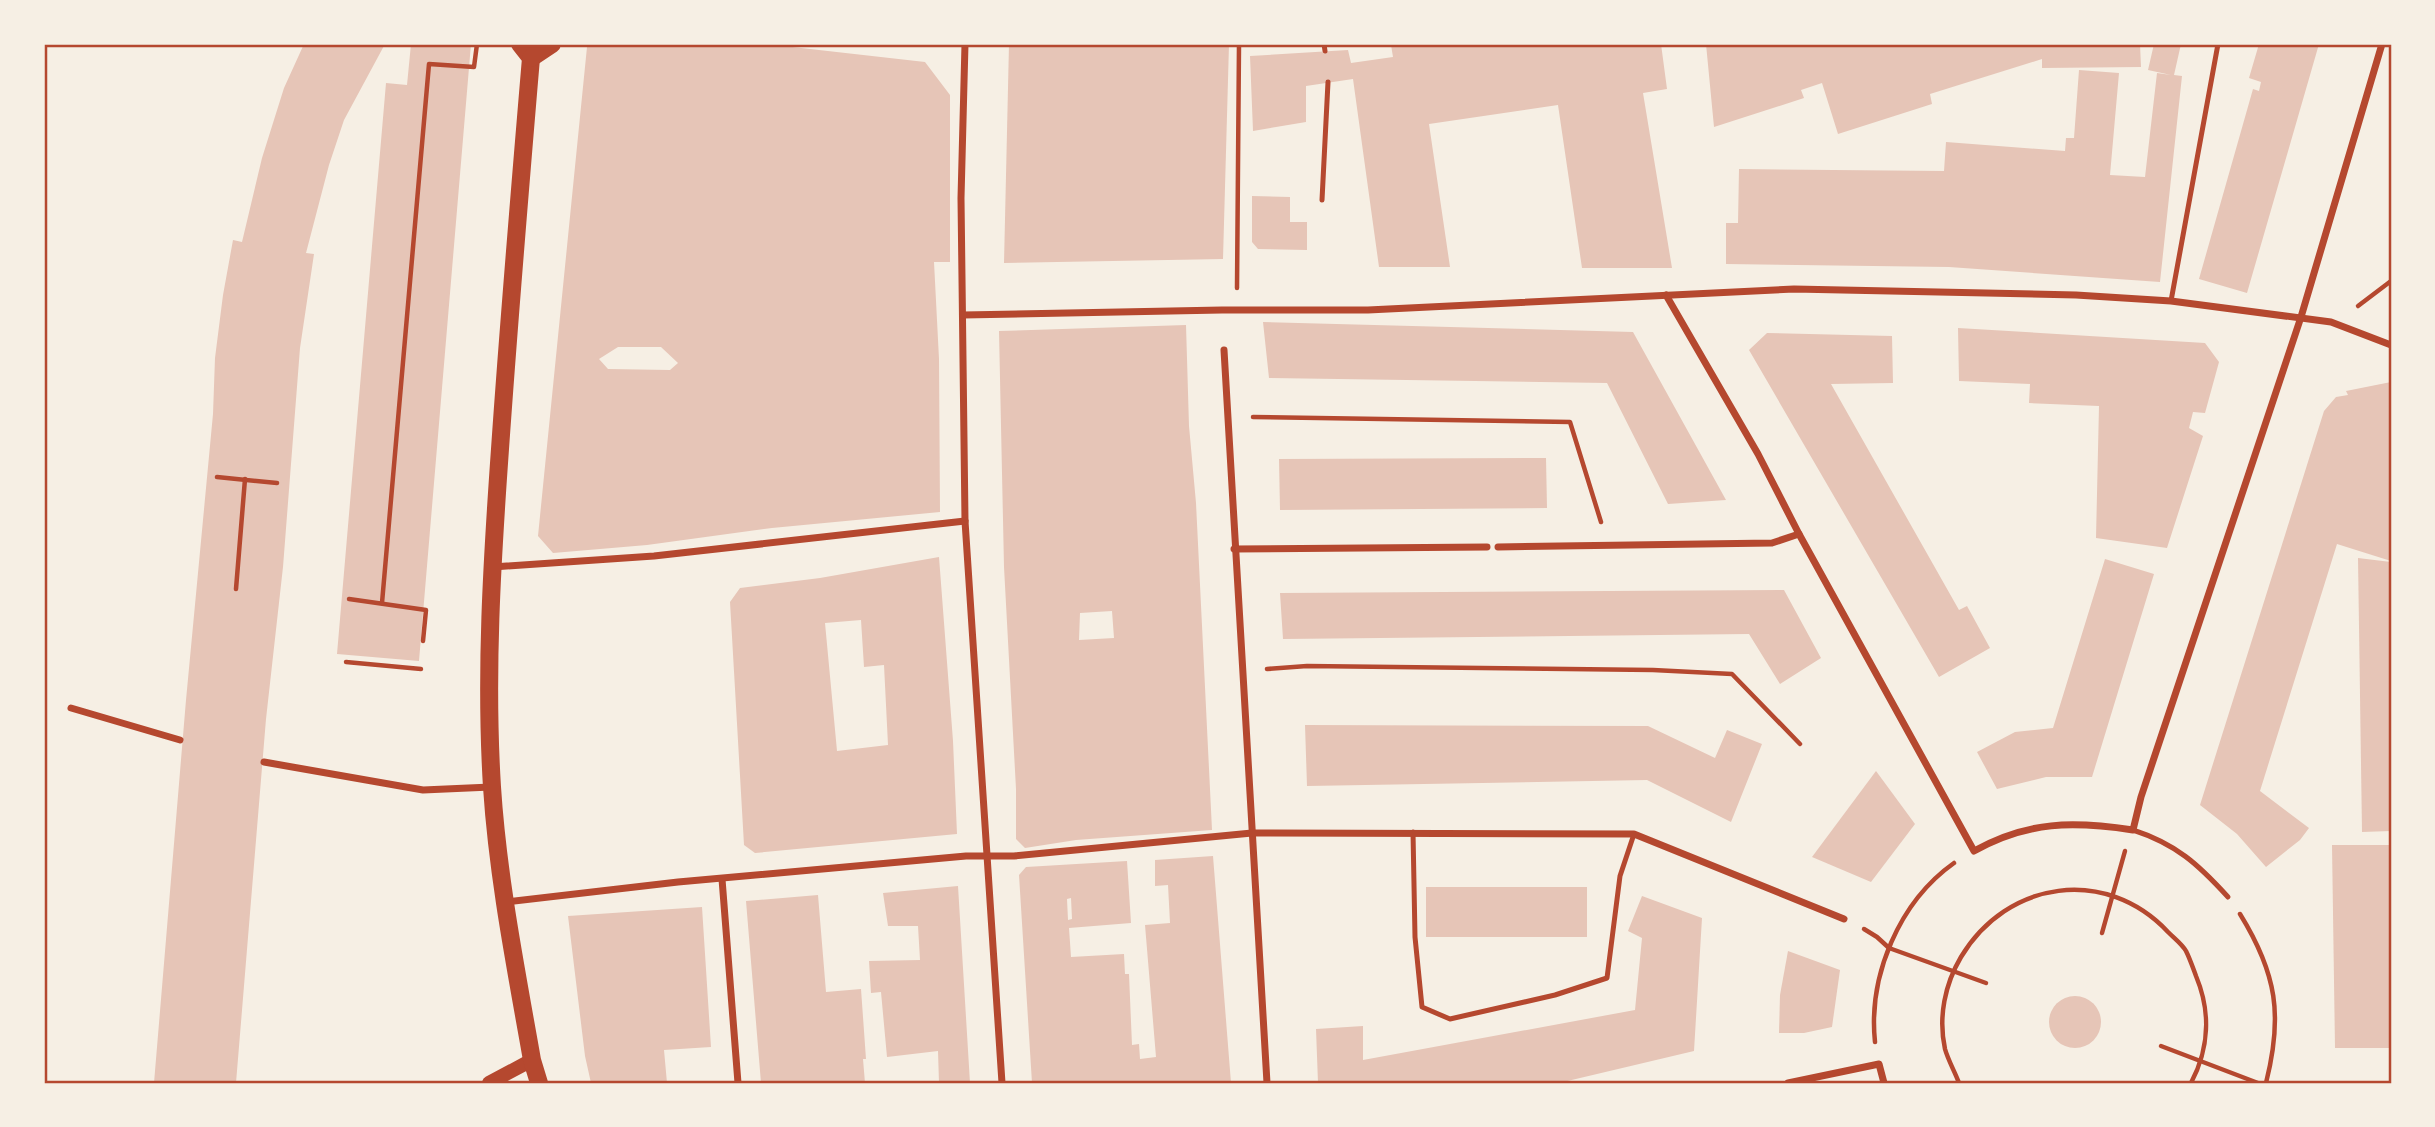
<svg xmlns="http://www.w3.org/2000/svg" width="2435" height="1127" viewBox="0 0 2435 1127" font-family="Quicksand,sans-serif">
	<rect width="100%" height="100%" fill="#f6efe4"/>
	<g fill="#e6c5b7" fill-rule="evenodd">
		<polygon points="304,44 385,44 344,120 329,165 306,253 314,254 300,348 283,567 266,719 236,1083 154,1083 186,700 213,414 215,358 223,295 233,240 242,242 262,158 284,88"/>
		<polygon points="411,44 471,44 419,661 337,654 386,83 407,85"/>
		<path d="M592,44H766L925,62L950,95V262H934L939,359L940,512L772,528L647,545L553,553L538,536L587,47ZM618,347H661L678,363L670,370L608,369L599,359Z"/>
		<polygon points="1009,44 1229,44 1223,259 1004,263"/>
		<polygon points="1403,44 1661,44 1667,89 1643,93 1672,268 1582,268 1558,105 1429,124 1450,267 1379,267 1353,79 1306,86 1306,122 1253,131 1250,56 1348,50 1351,63 1393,57 1391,45"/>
		<polygon points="1706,44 2140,44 2141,67 2042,68 2042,59 1930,94 1932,104 1838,134 1822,83 1801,90 1804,98 1714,127"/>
		<polygon points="2154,44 2181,44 2174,75 2182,76 2160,282 1949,267 1726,264 1726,223 1738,223 1739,169 1944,171 1946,142 2065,151 2066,138 2074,138 2079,70 2119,73 2110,175 2145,177 2157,73 2171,75 2148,70"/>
		<polygon points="2259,44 2319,44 2247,293 2199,279 2253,89 2259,91 2261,82 2249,78"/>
		<polygon points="1252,196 1290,197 1290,222 1307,222 1307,250 1258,249 1252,242"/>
		<polygon points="1263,322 1633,332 1726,500 1668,504 1607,383 1269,378"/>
		<path d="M1186,325L1189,426L1196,503L1212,830L1076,840L1025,848L1016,839V789L1004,567L999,331ZM1112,611L1114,638L1079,640L1080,613Z"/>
		<polygon points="1958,328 2205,343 2219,362 2205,413 2193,412 2189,428 2203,436 2167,548 2096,538 2099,406 2029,403 2030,384 1959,381"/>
		<polygon points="1767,333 1892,336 1893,383 1831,384 1959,610 1967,606 1990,648 1939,677 1749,350"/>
		<polygon points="2391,382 2391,561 2337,544 2260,791 2309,828 2300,840 2266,867 2237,834 2200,805 2324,411 2336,397 2348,395 2346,391"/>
		<polygon points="1546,458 1547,508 1280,510 1279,459"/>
		<path d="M939,557L953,741L957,834L755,853L744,845L730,602L740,588L820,578ZM861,620L864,667L884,665L888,745L837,751L825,623Z"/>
		<polygon points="2358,558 2391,562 2391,831 2362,832"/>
		<polygon points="2105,559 2154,574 2092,777 2046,777 1997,789 1977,752 2015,732 2053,728"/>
		<polygon points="1784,590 1821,658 1780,684 1749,634 1283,639 1280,593"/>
		<polygon points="1305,725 1648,726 1715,758 1727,730 1762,744 1731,822 1647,780 1307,786"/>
		<polygon points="1876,771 1915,824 1871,882 1812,857"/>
		<polygon points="2332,845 2391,845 2391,1048 2335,1048"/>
		<path d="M1213,856L1231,1083H1032L1019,875L1026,867L1127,861L1131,923L1069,928L1071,957L1124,954L1125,974H1129L1132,1045L1139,1044L1140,1059L1156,1057L1145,925L1170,923L1168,885L1155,886V860ZM1071,898L1072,919L1068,920L1067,899Z"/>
		<polygon points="958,886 970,1083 939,1083 938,1051 887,1057 881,992 871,993 869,961 920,960 918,926 888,926 883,893"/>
		<rect x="1426" y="887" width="161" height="50"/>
		<polygon points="818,895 826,992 861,989 866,1059 863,1059 865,1083 761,1083 746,901"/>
		<polygon points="1642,896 1702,918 1694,1051 1559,1083 1318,1083 1316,1029 1363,1026 1363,1060 1635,1010 1642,938 1628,931"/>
		<polygon points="702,907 711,1047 664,1050 667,1083 591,1083 585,1056 568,916"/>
		<polygon points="1788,951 1840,970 1832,1027 1804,1033 1779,1033 1780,995"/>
		<circle cx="2075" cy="1022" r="26"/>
	</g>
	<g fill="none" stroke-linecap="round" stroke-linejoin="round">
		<g stroke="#b5482f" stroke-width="4.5">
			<polyline points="1237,288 1239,44"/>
			<polyline points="2358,306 2391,281"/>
			<polyline points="1253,417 1570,422 1601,522"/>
			<polyline points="217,477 277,483"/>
			<polyline points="236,589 245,479"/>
			<polyline points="349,599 426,610 423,641"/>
			<polyline points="382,603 429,64 474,67 477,44"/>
			<polyline points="346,662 421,669"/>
			<polyline points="1267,669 1307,666 1653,670 1732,674 1800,744"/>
			<path d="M2240,914C2277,974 2283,1016 2266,1083"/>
			<polyline points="1864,929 1877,937 1889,948 1986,983"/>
			<polyline points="2102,933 2125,851"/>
			<path d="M1875,1042C1868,976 1899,902 1954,863"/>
			<polyline points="2161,1046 2258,1083"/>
			<path d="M1959,1083C1955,1072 1948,1060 1945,1049C1938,1017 1945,984 1961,957C2007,880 2106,866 2168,932C2174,938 2182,944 2186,951C2190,959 2193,968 2196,976C2211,1012 2209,1049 2191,1083"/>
		</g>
		<g stroke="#b5482f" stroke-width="5">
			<polyline points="1324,44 1325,51"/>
			<polyline points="1322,200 1328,82"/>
			<polyline points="2171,301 2218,44"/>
			<path d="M2133,830C2176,844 2198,864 2228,897"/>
			<polyline points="1413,832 1415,937 1422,1007 1450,1019 1555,995 1607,978 1620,876 1634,834"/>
		</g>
		<g stroke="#b5482f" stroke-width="7">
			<polyline points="965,44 961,198 965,521 1002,1083"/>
			<path d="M1666,295L1758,454L1799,534L1974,851C2028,821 2073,821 2133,830L2141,797L2301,317L2382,44"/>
			<polyline points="963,315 1222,310 1368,310 1794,289 2076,295 2171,301 2331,322 2391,345"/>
			<polyline points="1224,350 1267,1083"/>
			<polyline points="1498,547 1772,543 1799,534"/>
			<polyline points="1234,549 1487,547"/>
			<polyline points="493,567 654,556 965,521"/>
			<polyline points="71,708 180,740"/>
			<polyline points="264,762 423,790 491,787"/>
			<polyline points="722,879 738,1083"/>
			<polyline points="506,902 678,882 966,856 1014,856 1252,833 1634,834 1844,919"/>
			<polyline points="1788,1083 1879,1064 1884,1083"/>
		</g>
		<polyline stroke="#b5482f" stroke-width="14" points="489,1083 532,1060"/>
		<g stroke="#b5482f" stroke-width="18">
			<path d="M520,44L531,58C520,188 509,319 500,449C492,562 485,674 492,787C498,879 516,969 532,1060L539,1083"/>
			<polyline points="531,58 552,44"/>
		</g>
	</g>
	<rect width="2435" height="1127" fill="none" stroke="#f6efe4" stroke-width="91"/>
	<rect x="46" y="46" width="2344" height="1036" fill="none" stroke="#b5482f" stroke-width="2.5"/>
</svg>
